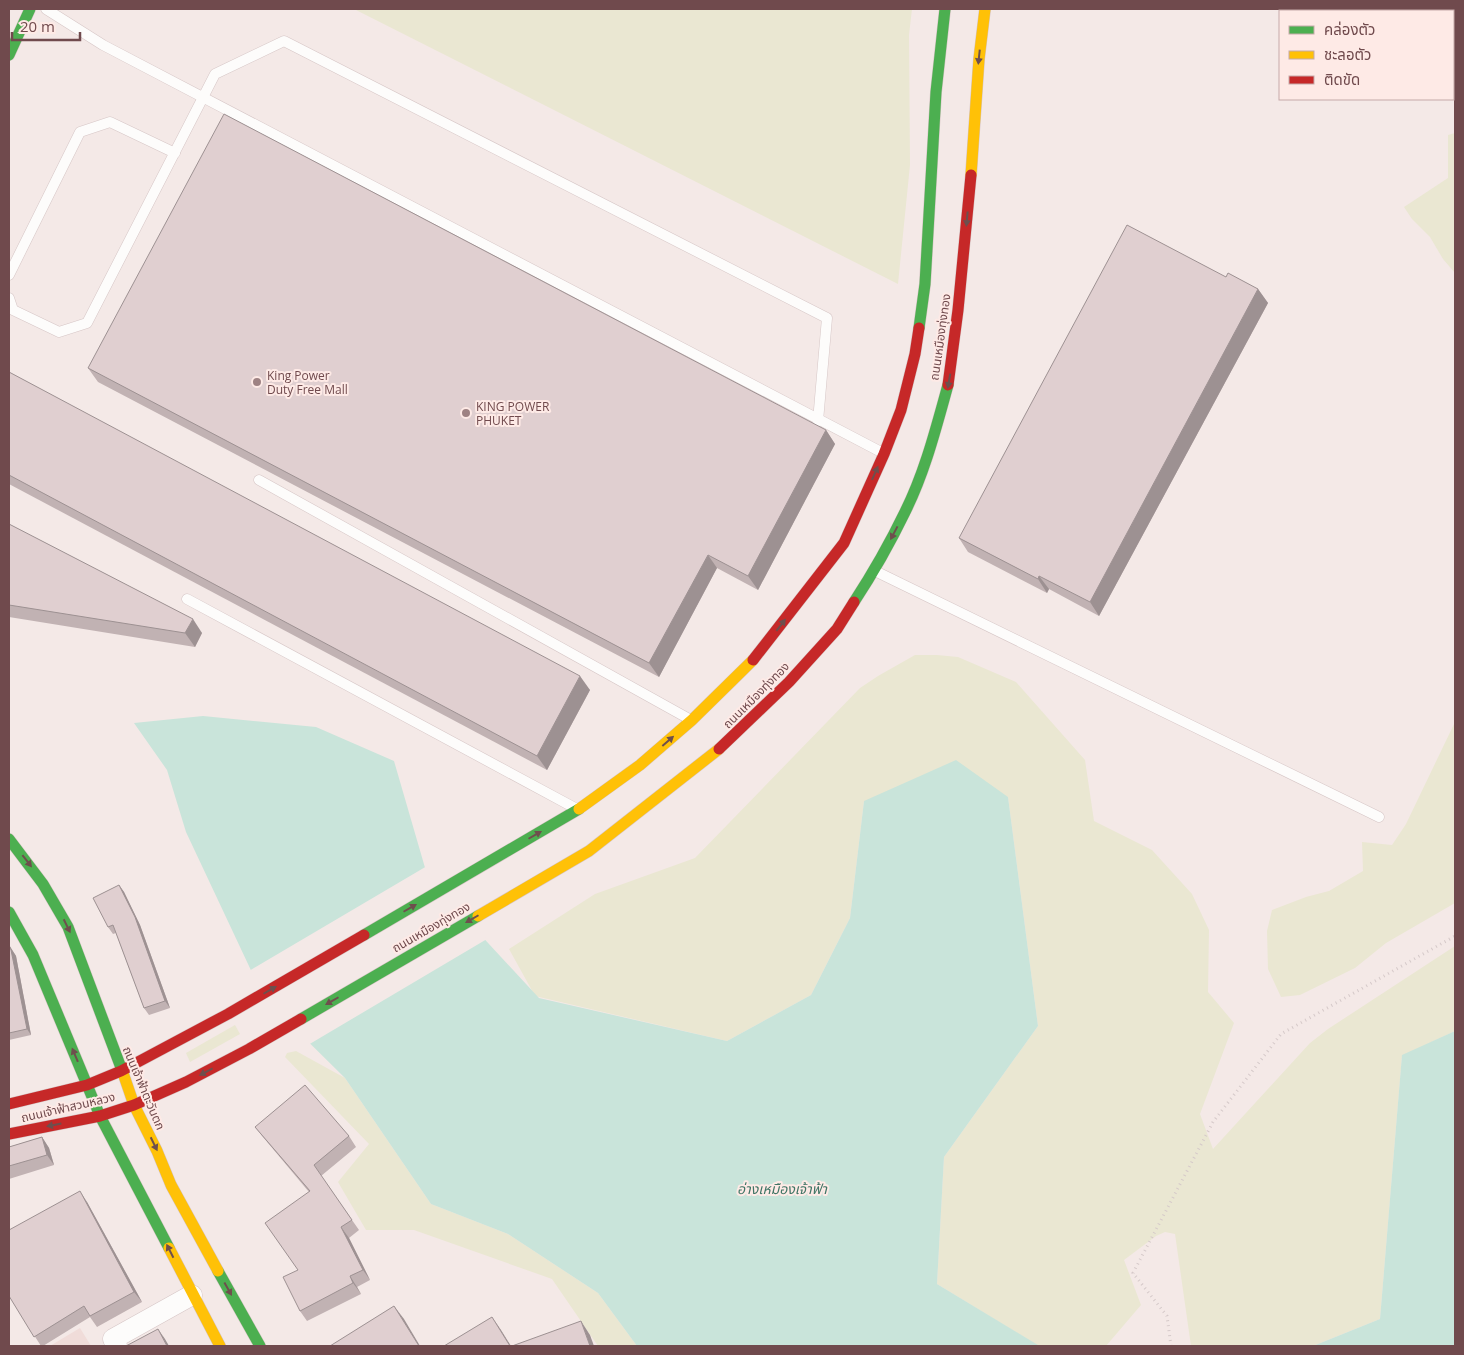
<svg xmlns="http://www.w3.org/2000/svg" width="1464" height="1355" viewBox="0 0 1464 1355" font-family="'Open Sans','Noto Sans Thai',sans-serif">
	<rect width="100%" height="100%" fill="#f4e9e7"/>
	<polygon fill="#f0dcd9" points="80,1328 91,1346 50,1346"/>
	<g fill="#eae7d2">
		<polygon points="354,9 912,9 909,35 910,165 898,284"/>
		<polygon points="1455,133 1455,273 1443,259 1430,237 1412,219 1404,207 1448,178 1448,135"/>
		<polygon points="915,655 937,655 958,657 1016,682 1085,760 1094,821 1152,850 1192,894 1209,930 1208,992 1234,1023 1200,1114 1213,1149 1310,1043 1328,1029 1455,946 1455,1031 1402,1056 1380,1319 1313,1346 1191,1346 1175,1234 1165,1232 1156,1236 1124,1260 1141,1305 1106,1346 1035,1346 1037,1345 937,1284 944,1157 1038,1026 1008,797 864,801 850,918 811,995 727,1041 535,996 509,949 595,894 695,858 860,688 878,676"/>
		<polygon points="1455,722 1455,903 1386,943 1355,968 1300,995 1281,997 1268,969 1267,931 1272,910 1306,897 1329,891 1363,871 1362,842 1392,845 1406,824"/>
		<polygon points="235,1025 240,1034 190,1062 186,1053"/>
		<polygon points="296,1051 345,1078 431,1204 508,1234 598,1293 637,1346 598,1346 552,1279 414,1230 366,1230 338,1182 369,1144 285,1057 287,1053"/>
	</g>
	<g fill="#c9e4da">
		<polygon points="203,716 316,727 394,761 428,878 539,998 727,1041 811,995 850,918 864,801 956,760 1008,797 1038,1026 944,1157 937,1284 1038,1345 637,1346 598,1293 508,1234 431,1204 345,1078 264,998 186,832 167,770 134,723"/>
		<polygon points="1455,1031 1455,1346 1313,1346 1380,1319 1402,1055"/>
	</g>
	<polygon fill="#f4e9e7" points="427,866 430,877 487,939 308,1045 262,999 249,971"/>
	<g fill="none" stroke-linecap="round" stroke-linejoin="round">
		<defs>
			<g id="lane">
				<polyline points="46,9 103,45 883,453"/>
				<polyline points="9,275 80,132 110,122 175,153"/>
				<polyline points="9,298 13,310 59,332 87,323 215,74 284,41 827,318 818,421"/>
				<polyline points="259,480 691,720"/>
				<polyline points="875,571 1379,817"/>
				<polyline points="187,599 575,808"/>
			</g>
			<polyline id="street" points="117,1346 113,1339 192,1295"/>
			<g id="fast">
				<polyline points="9,55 30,9"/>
				<polyline points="919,328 925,284 936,92 945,9"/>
				<path d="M854,602C873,573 890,543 905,512C925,472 936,428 948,385"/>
				<polyline points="9,839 43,884 68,927 123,1073"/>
				<polyline points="9,912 33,955 100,1116 169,1248"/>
				<polyline points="364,935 579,809"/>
				<polyline points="301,1019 478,916"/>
				<polyline points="218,1271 260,1346"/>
			</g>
			<g id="slow">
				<polyline points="971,175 979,59 985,9"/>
				<polyline points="579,809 640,765 692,720 753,660"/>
				<polyline points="478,916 589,851 719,749"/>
				<polyline points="123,1073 134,1105 157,1151 171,1185 218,1271"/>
				<polyline points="169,1248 220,1346"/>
			</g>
			<g id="jam">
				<polyline points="948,385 958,310 971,175"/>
				<polyline points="753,660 844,543 884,454 901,410 915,354 919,328"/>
				<polyline points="719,749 789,682 837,629 854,602"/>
				<polyline points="9,1104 87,1085 121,1071 228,1014 364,935"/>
				<polyline points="9,1134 100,1116 134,1105 186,1082 249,1049 301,1019"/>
			</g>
		</defs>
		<use href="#lane" stroke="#d6c6c6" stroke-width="11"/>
		<use href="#street" stroke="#d6c6c6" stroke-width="21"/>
		<use href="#fast" stroke="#d5c4c4" stroke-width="12"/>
		<use href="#slow" stroke="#d5c4c4" stroke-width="12"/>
		<use href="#jam" stroke="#d5c4c4" stroke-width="12"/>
		<polyline stroke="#d5c9c9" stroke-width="3" stroke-dasharray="1 4" stroke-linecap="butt" points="1171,1346 1167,1316 1133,1273 1213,1122 1281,1034 1455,936"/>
		<use href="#lane" stroke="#fdfcfb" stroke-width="10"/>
		<use href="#street" stroke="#fdfcfb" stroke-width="20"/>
		<use href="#fast" stroke="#4caf50" stroke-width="11"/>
		<use href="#slow" stroke="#ffc107" stroke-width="11"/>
		<use href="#jam" stroke="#c62828" stroke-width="11"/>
	</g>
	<g fill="#c1b2b3">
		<polygon points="1226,277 1258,289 1268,303 1099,616 1049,589 1047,593 968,552 959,538"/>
		<polygon points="88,368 826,430 835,444 758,590 717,568 659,677 98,382"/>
		<polygon points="9,372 590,690 547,770 9,484"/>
		<polygon points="9,524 202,633 195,647 9,617"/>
		<polygon points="119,885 124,892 140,925 170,1008 149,1015 144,1008 116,933 113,934 108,927"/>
		<polygon points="9,945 16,956 31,1035 9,1040"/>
		<polygon points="255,1127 349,1136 356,1147 321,1176 359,1230 349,1238 370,1280 357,1287 361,1294 307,1321 300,1311 298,1270 309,1192 263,1137"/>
		<polygon points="42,1137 49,1148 54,1165 9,1179 9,1147"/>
		<polygon points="87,1202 142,1302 97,1327 90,1317 43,1346 41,1346 9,1296 9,1229 10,1230"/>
	</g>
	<g fill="#9d9192">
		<polygon points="1258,289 1268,303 1099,616 1090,602"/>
		<polygon points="826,430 835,444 758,590 748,576"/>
		<polygon points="708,555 717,568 659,677 649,663"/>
		<polygon points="1039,576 1049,589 1047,593 1038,579"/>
		<polygon points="193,619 202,633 195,647 185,633"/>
		<polygon points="580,676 590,690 547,770 537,756"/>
		<polygon points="119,885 124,892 140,925 170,1008 165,1001"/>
		<polygon points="9,945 16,956 31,1035 27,1029"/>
		<polygon points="42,1137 49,1148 54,1165 47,1155"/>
		<polygon points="80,1191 87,1202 142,1302 134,1292"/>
		<polygon points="341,1227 349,1238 370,1280 363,1270"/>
		<polygon points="350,1276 357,1287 361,1294 353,1283"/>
		<polygon points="394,1306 404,1319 420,1346 419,1346"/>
		<polygon points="492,1317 501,1330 511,1346 510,1346"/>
		<polygon points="581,1321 590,1335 594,1346 590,1346"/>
		<polygon points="158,1329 165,1339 169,1346 167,1346"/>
	</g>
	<g fill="#e0cfd0" stroke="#9d9192">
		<polygon points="224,114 826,430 748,576 708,555 649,663 88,368"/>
		<polygon points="1127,225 1226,277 1228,273 1258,289 1090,602 1039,576 1038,579 959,538"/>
		<polygon points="9,372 580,676 537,756 9,475"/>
		<polygon points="9,524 193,619 185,633 9,605"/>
		<polygon points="119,885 135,917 165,1001 144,1008 113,925 108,927 93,898"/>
		<polygon points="9,945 11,950 27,1029 9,1033"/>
		<polygon points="305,1085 349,1136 314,1165 352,1220 341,1227 363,1270 350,1276 353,1283 300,1311 283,1277 298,1270 265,1223 310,1191 255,1127"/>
		<polygon points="42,1137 47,1155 9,1166 9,1147"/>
		<polygon points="80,1191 134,1292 90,1316 84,1306 34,1337 9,1296 9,1230"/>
		<polygon points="394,1306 419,1346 330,1346"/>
		<polygon points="492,1317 510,1346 444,1346"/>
		<polygon points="581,1321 590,1346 512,1346"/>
		<polygon points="158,1329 167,1346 126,1346"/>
	</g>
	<defs><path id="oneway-solid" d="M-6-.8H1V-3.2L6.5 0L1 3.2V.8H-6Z" transform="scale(1.25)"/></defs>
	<g fill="#6e4f4d">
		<use href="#oneway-solid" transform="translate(979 57) rotate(96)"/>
		<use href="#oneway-solid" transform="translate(967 219) rotate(95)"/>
		<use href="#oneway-solid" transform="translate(949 381) rotate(100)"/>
		<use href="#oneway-solid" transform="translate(875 473) rotate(-66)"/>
		<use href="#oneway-solid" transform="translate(894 533) rotate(118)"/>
		<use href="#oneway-solid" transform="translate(781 625) rotate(-52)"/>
		<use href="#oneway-solid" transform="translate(668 741) rotate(-41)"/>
		<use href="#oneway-solid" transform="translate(535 835) rotate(-30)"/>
		<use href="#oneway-solid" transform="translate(27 861) rotate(52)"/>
		<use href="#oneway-solid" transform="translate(410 908) rotate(-30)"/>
		<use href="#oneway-solid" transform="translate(472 919) rotate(150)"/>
		<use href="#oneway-solid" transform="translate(67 926) rotate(64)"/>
		<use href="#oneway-solid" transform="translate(270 990) rotate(-30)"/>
		<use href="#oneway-solid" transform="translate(332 1001) rotate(150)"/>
		<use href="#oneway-solid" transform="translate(75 1055) rotate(-113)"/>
		<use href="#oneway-solid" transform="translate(206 1072) rotate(152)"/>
		<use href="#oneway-solid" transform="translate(54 1125) rotate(169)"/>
		<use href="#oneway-solid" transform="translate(154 1144) rotate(64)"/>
		<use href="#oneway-solid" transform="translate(170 1251) rotate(-117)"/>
		<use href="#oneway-solid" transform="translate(228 1289) rotate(61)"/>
	</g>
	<g fill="#9e8283" stroke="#feeae6" stroke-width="2">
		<circle cx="257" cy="382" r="5"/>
		<circle cx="466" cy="413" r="5"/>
	</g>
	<g text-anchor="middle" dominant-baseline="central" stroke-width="4" stroke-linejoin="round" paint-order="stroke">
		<g font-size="12" fill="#704a4d" stroke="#feeae6">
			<text transform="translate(940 337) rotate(-82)">ถนนเหมืองทุ่งทอง</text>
			<text transform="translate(756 695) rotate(-45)">ถนนเหมืองทุ่งทอง</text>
			<text transform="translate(431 927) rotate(-30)">ถนนเหมืองทุ่งทอง</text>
			<text transform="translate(144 1088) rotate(67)">ถนนเจ้าฟ้าตะวันตก</text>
			<text transform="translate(68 1107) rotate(-13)">ถนนเจ้าฟ้าสวนหลวง</text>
		</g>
		<g font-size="12" fill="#704a4d" stroke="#feeae6" text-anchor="start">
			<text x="267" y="375">King Power<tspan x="267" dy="14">Duty Free Mall</tspan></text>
			<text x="476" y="406">KING POWER<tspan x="476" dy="14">PHUKET</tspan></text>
		</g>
		<g font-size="14" font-style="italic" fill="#3f7565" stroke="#feeae6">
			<text x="782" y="1188">อ่างเหมืองเจ้าฟ้า</text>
		</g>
	</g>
	<rect width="1464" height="1355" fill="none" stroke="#704a4d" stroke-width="20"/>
	<rect x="1279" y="10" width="175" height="90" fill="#feeae6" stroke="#c5aaa9"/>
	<rect x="1289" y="26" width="25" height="8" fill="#4caf50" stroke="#c5aaa9"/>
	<text x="1324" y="35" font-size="15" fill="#704a4d">คล่องตัว</text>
	<rect x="1289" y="51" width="25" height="8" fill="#ffc107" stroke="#c5aaa9"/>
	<text x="1324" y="60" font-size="15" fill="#704a4d">ชะลอตัว</text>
	<rect x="1289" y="76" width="25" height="8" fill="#c62828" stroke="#c5aaa9"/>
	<text x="1324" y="85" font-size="15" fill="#704a4d">ติดขัด</text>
	<path d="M12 32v8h68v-8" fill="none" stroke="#704a4d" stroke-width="2.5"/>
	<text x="20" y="32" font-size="15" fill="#704a4d" stroke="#feeae6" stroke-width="4" paint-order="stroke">20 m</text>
</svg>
